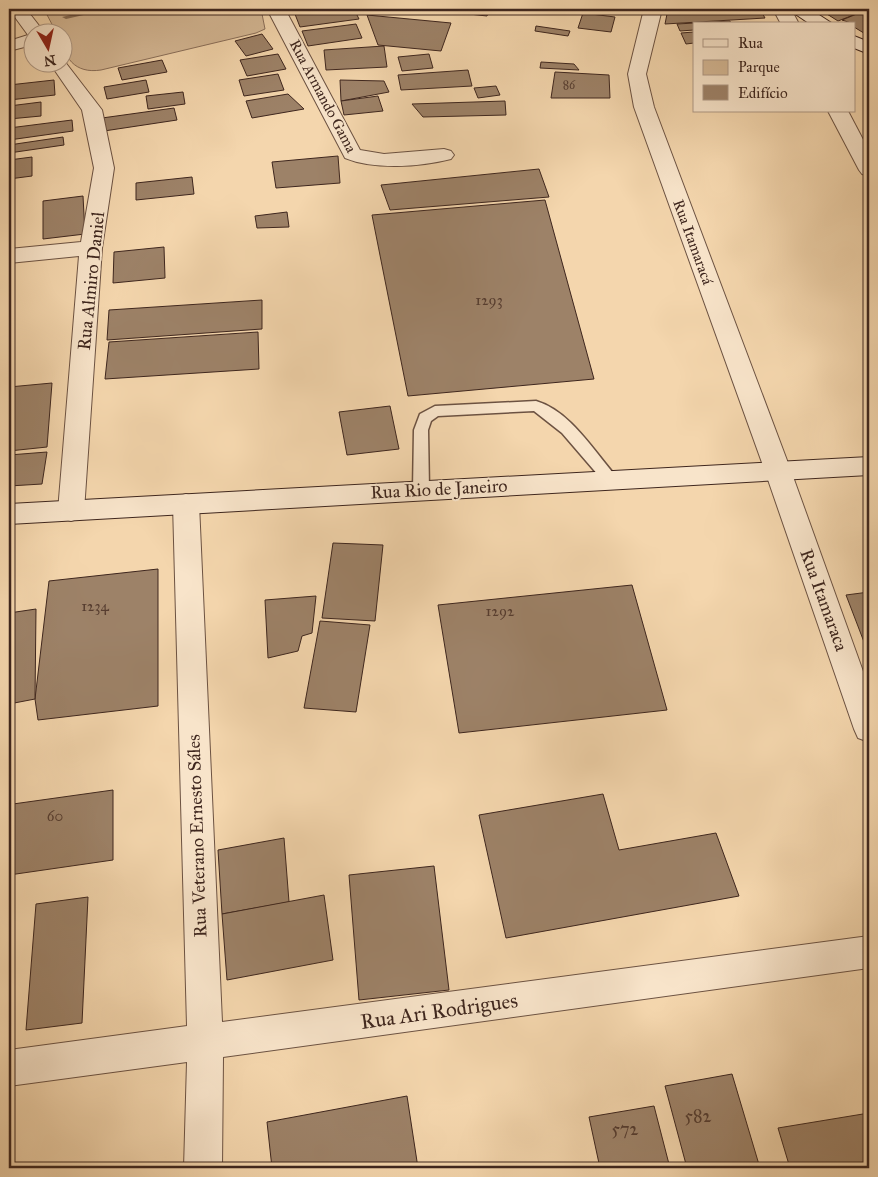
<svg xmlns="http://www.w3.org/2000/svg" width="878" height="1177" viewBox="0 0 878 1177" font-family="'IM FELL Great Primer',serif">
	<rect width="100%" height="100%" fill="#f4d6ad"/>
	<filter id="stains"><feTurbulence type="fractalNoise" baseFrequency=".004" numOctaves="4"/><feColorMatrix values="0 0 0 0 .2 0 0 0 0 .09 0 0 0 0 .02 0 0 0 .5 -.17"/></filter>
	<radialGradient id="worn" r=".72"><stop offset=".6" stop-color="#630" stop-opacity="0"/><stop offset="1" stop-color="#630" stop-opacity=".3"/></radialGradient>
	<path fill="#d5b895" stroke="#8a6f5a" d="M44,9H258L262,14L265,29L256,33L101,70C75,74 62,58 62,32H56Z"/>
	<g fill="none" stroke-linecap="round" stroke-linejoin="round">
		<polygon fill="#866c56" fill-rule="evenodd" points="96,9 110,9 66,19 62,17"/>
	</g>
	<g fill="#9d8268" stroke="#3e261e">
		<polygon points="293,9 354,9 359,19 300,27"/>
		<polygon points="424,9 490,9 487,16"/>
		<polygon points="668,9 760,9 765,18 665,24"/>
		<polygon points="819,9 869,9 838,21"/>
		<polygon points="869,9 869,34 867,35 854,27 854,24 842,20"/>
		<polygon points="583,13 615,17 611,32 578,28"/>
		<polygon points="367,15 451,23 441,51 378,45"/>
		<polygon points="730,21 731,24 694,24 694,30 680,31 677,24"/>
		<polygon points="356,24 362,38 308,46 302,31"/>
		<polygon points="536,26 570,31 568,36 535,31"/>
		<polygon points="694,32 694,43 686,44 681,33"/>
		<polygon points="262,34 273,49 246,56 235,41"/>
		<polygon points="384,46 387,67 326,70 324,50"/>
		<polygon points="278,54 286,69 247,76 240,60"/>
		<polygon points="429,54 433,68 402,71 398,57"/>
		<polygon points="162,60 167,72 122,80 118,68"/>
		<polygon points="541,62 574,64 579,70 540,68"/>
		<polygon points="468,70 472,86 401,90 398,75"/>
		<polygon points="555,72 609,75 610,98 551,98"/>
		<polygon points="278,74 284,90 244,96 239,80"/>
		<polygon points="54,80 55,95 9,100 9,85"/>
		<polygon points="146,80 149,92 107,99 104,87"/>
		<polygon points="340,80 384,81 389,92 341,101"/>
		<polygon points="496,86 500,95 478,98 474,88"/>
		<polygon points="183,92 185,104 148,109 146,96"/>
		<polygon points="288,94 304,109 252,118 246,101"/>
		<polygon points="378,96 383,111 344,115 341,101"/>
		<polygon points="505,101 506,115 423,117 412,104"/>
		<polygon points="41,102 41,116 9,119 9,106"/>
		<polygon points="174,108 177,120 104,131 102,118"/>
		<polygon points="72,120 73,131 9,140 9,128"/>
		<polygon points="63,137 64,145 9,153 9,145"/>
		<polygon points="338,156 340,183 276,188 272,162"/>
		<polygon points="32,157 32,176 9,179 9,160"/>
		<polygon points="539,169 549,197 390,210 381,185"/>
		<polygon points="192,177 194,194 136,200 136,183"/>
		<polygon points="83,196 85,234 43,239 43,201"/>
		<polygon points="545,200 594,379 408,396 372,215"/>
		<polygon points="287,212 289,227 257,228 255,216"/>
		<polygon points="164,247 165,278 113,283 114,252"/>
		<polygon points="262,300 262,329 107,340 109,310"/>
		<polygon points="258,332 259,369 105,379 109,342"/>
		<polygon points="52,383 47,447 9,451 9,387"/>
		<polygon points="390,406 399,449 347,455 339,412"/>
		<polygon points="47,452 42,484 9,486 9,455"/>
		<polygon points="333,543 383,545 375,621 322,618"/>
		<polygon points="158,569 158,706 38,720 35,699 49,581"/>
		<polygon points="632,585 667,710 459,733 438,605"/>
		<polygon points="869,592 869,655 846,595"/>
		<polygon points="316,596 312,633 302,636 298,651 268,658 265,600"/>
		<polygon points="36,609 35,699 9,704 9,613"/>
		<polygon points="320,621 370,625 356,712 304,708"/>
		<polygon points="113,790 113,860 9,875 13,804"/>
		<polygon points="603,794 619,850 716,833 739,896 506,938 479,815"/>
		<polygon points="284,838 289,902 222,914 218,850"/>
		<polygon points="434,866 449,990 359,1000 349,875"/>
		<polygon points="324,895 333,960 227,980 222,914"/>
		<polygon points="88,897 82,1023 26,1030 36,904"/>
		<polygon points="14,937 9,992 9,938"/>
		<polygon points="732,1074 760,1168 687,1168 665,1086"/>
		<polygon points="407,1096 418,1168 272,1168 267,1122"/>
		<polygon points="654,1106 670,1168 600,1168 589,1117"/>
		<polygon points="869,1113 869,1168 790,1168 778,1128"/>
	</g>
	<g fill="none" stroke-linecap="round" stroke-linejoin="round">
		<defs>
			<path id="lane" d="M536,401C570,411 593,450 615,475L618,479L615,483H605L562,433L534,411L438,416L431,421L428,430L429,490L426,494H416L413,490L414,430L420,414L435,406Z"/>
			<g id="street">
				<polygon points="9,9 26,9 44,32 32,32 32,45 9,51 9,41 28,35"/>
				<path d="M267,9H285L360,150L384,154L444,149L451,151L454,155L451,159C420,167 374,170 345,158Z"/>
				<polygon points="644,9 662,9 646,74 654,107 791,471 869,688 869,742 858,738 854,729 765,471 634,107 628,74"/>
				<polygon points="773,9 791,9 799,24 781,24"/>
				<polygon points="62,58 102,110 114,168 102,248 84,511 80,518 71,521 62,518 58,511 79,256 9,263 9,249 81,242 94,168 82,110 49,62 62,62"/>
				<polygon points="828,111 848,111 869,151 869,176 862,174 859,170"/>
				<polygon points="186,494 195,497 199,504 222,1022 869,936 869,968 223,1057 222,1168 184,1168 187,1062 9,1086 9,1050 187,1026 173,504 177,497"/>
			</g>
			<g id="secondary">
				<polygon points="788,9 810,9 833,24 810,24"/>
				<polygon points="854,36 869,42 869,54 854,48"/>
				<polygon points="869,457 869,475 9,524 9,504"/>
			</g>
		</defs>
		<use href="#lane" stroke="#6c5242" stroke-width="3"/>
		<use href="#street" stroke="#6c5242" stroke-width="2"/>
		<use href="#secondary" stroke="#3e261e" stroke-width="2"/>
		<use href="#lane" fill="#f8e4ca" fill-rule="evenodd"/>
		<use href="#street" fill="#f8e4ca" fill-rule="evenodd"/>
		<use href="#secondary" fill="#f8e4ca" fill-rule="evenodd"/>
	</g>
	<g text-anchor="middle" dominant-baseline="central" stroke-width="4" stroke-linejoin="round" paint-order="stroke">
		<g font-size="12" fill="#563d30">
			<text x="569" y="85">86</text>
		</g>
		<g font-size="15" fill="#3e261e" stroke="#f8e4ca">
			<text transform="translate(323 96) rotate(62)">Rua Armando Gama</text>
			<text transform="translate(693 242) rotate(70)">Rua Itamaracá</text>
		</g>
		<g font-size="15" fill="#563d30">
			<text x="489" y="300">1293</text>
			<text x="95" y="606">1234</text>
			<text x="500" y="611">1292</text>
			<text x="55" y="816">60</text>
		</g>
		<g font-size="18" fill="#3e261e" stroke="#f8e4ca">
			<text transform="translate(91 281) rotate(-84)">Rua Almiro Daniel</text>
			<text transform="translate(439 489) rotate(-3)">Rua Rio de Janeiro</text>
			<text transform="translate(824 600) rotate(70)">Rua Itamaraca</text>
			<text transform="translate(197 836) rotate(-92)">Rua Veterano Ernesto Sáles</text>
		</g>
		<g font-size="18" fill="#563d30">
			<text x="698" y="1116">582</text>
			<text x="625" y="1129">572</text>
		</g>
		<g font-size="21" fill="#3e261e" stroke="#f8e4ca">
			<text transform="translate(439 1011) rotate(-8)">Rua Ari Rodrigues</text>
		</g>
	</g>
	<rect width="878" height="1177" fill="none" stroke="#f4d6ad" stroke-width="30"/>
	<rect x="10" y="10" width="858" height="1157" fill="none" stroke="#3e261e" stroke-width="2.5"/>
	<rect x="15" y="15" width="848" height="1147" fill="none" stroke="#3e261e"/>
	<rect x="693" y="22" width="162" height="90" fill="#f8e4ca" stroke="#ae9885"/>
	<rect x="703" y="39" width="25" height="8" fill="#f8e4ca" stroke="#ae9885"/>
	<text x="738" y="48" font-size="15" fill="#3e261e">Rua</text>
	<rect x="703" y="60" width="25" height="15" fill="#d5b895" stroke="#ae9885"/>
	<text x="738" y="72" font-size="15" fill="#3e261e">Parque</text>
	<rect x="703" y="85" width="25" height="15" fill="#9d8268" stroke="#ae9885"/>
	<text x="738" y="98" font-size="15" fill="#3e261e">Edifício</text>
	<g transform="translate(48 48) rotate(171)"><circle r="24" fill="#f8e4ca" stroke="#ae9885"/>
	<path d="M0-4L9 19L0 12L-9 19Z" fill="#8f2418"/>
	<text y="-8" font-size="14" font-weight="bold" text-anchor="middle" fill="#3e261e">N</text>
	</g>
	<rect width="100%" height="100%" filter="url(#stains)"/>
	<rect width="100%" height="100%" fill="url(#worn)"/>
</svg>
